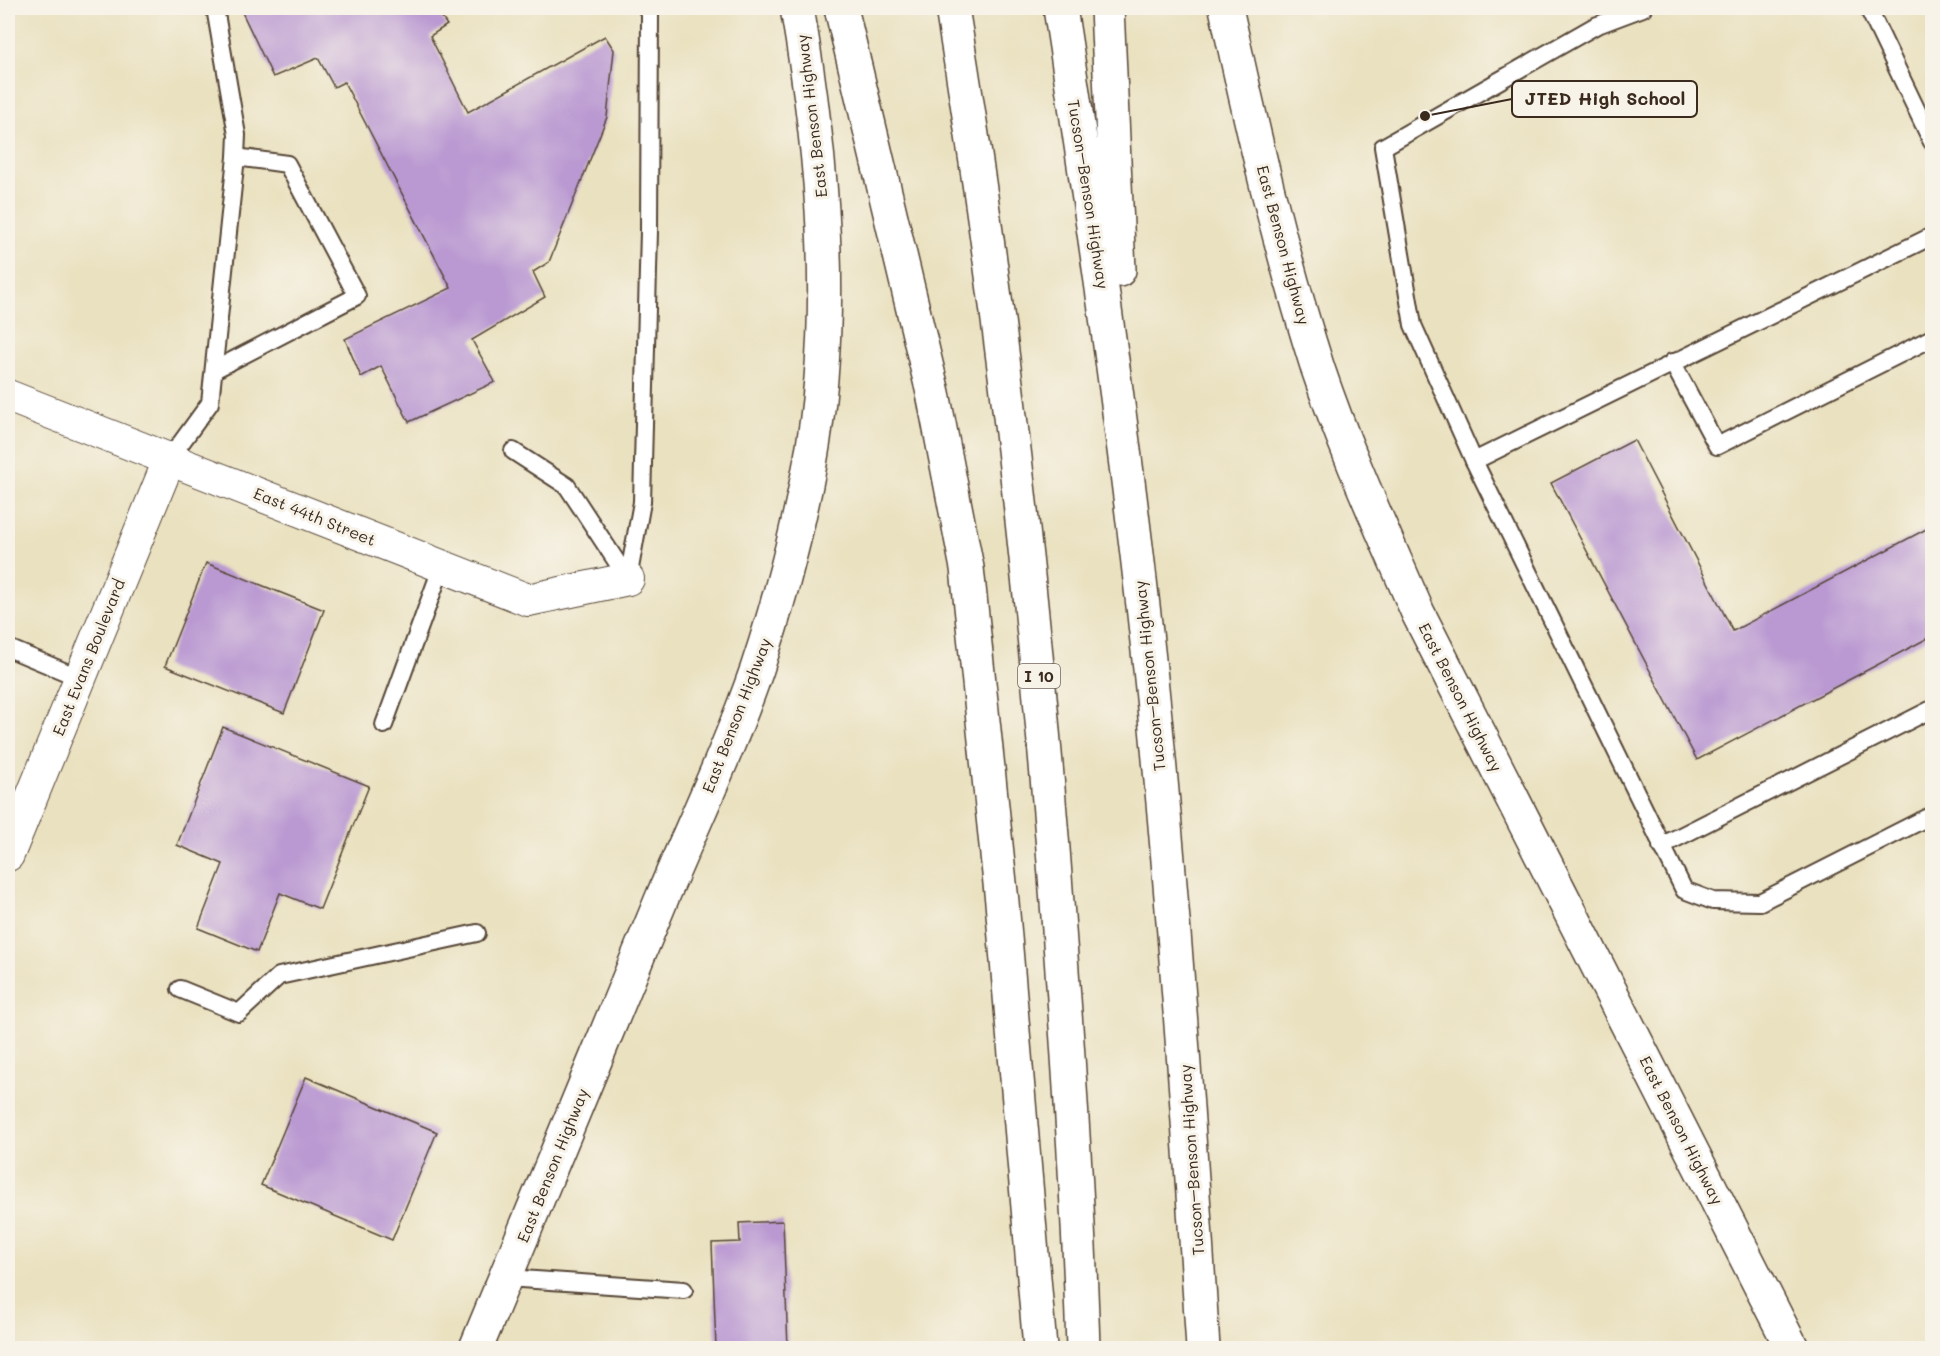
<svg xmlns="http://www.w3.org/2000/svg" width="1940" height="1356" viewBox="0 0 1940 1356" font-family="Mali,sans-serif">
	<rect width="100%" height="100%" fill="#f7f3e8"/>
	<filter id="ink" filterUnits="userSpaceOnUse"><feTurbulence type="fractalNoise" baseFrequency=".0167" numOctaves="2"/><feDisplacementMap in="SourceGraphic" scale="12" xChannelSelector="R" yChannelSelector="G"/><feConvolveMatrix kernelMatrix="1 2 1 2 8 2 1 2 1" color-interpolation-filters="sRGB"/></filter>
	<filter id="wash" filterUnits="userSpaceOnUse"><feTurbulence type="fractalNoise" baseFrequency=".008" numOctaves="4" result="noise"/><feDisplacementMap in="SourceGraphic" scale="24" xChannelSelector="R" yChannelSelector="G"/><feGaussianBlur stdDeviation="1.35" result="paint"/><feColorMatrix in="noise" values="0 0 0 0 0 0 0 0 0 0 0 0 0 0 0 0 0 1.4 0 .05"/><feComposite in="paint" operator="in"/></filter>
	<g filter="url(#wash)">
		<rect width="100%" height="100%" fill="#eae1c0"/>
		<g id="blocks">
			<g fill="#ba99d2">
				<polygon points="240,8 435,8 447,25 430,36 468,112 605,36 614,50 607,117 549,262 533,272 545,297 472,340 495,382 409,422 381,366 361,377 345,339 451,288 344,82 334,87 318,58 273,77"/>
				<polygon points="1634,440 1733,631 1932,526 1932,636 1697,760 1551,483"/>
				<polygon points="206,563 324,610 284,713 165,666"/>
				<polygon points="223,727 369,786 320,909 280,893 257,952 198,928 223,864 177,845"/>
				<polygon points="306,1077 437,1132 392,1240 261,1185"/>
				<polygon points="783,1221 788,1348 716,1348 712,1243 740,1242 739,1223"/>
			</g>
		</g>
	</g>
	<g filter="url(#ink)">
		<use href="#blocks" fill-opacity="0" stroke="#554536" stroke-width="1.5"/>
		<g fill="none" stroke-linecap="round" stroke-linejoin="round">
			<defs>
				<g id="lane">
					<polyline points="1868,8 1932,142"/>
					<polyline points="1932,236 1474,461 1684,890 1713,901 1760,902 1932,815"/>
					<polyline points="1672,362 1717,446 1932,338"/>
					<polyline points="214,370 357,296 287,164 236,157"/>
					<polyline points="513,451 567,486 628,579"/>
					<polyline points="170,458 210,403 236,157 237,135 215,8"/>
					<polyline points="1474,461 1413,325 1383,147 1595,26 1643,8"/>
					<polyline points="628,579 642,502 649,231 650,12 646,8"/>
					<polyline points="8,648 80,678"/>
					<polyline points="384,725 442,566"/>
					<polyline points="1661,846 1932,709"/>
					<polyline points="180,989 239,1013 279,976 477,933"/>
					<polyline points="506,1278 684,1290"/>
				</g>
				<g id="street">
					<polyline points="8,396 528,600 628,579"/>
					<polyline points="8,855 170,458"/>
				</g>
				<g id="secondary">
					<path d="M1226,8C1252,129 1280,250 1318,369C1346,452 1383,532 1418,613L1792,1348"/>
					<path d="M476,1348C539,1198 600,1048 662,898C694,822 730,747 757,669C779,603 797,534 810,464C837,313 823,158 797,8"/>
				</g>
				<g id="highway">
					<polyline points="841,8 933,393 967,568 1002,902 1040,1348"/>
					<path d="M952,8C1003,318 1038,629 1060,943C1070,1078 1079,1213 1083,1348"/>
					<path d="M1060,8C1097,246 1132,486 1156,727C1176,934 1190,1141 1203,1348"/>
					<polyline points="1107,8 1119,270"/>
				</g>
			</defs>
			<use href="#lane" stroke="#554536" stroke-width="20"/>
			<use href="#street" stroke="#554536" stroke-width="34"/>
			<use href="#secondary" stroke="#554536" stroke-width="36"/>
			<use href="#highway" stroke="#554536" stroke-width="36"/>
			<use href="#lane" stroke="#fff" stroke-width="16"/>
			<use href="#street" stroke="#fff" stroke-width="32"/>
			<use href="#secondary" stroke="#fff" stroke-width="33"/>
			<use href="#highway" stroke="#fff" stroke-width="33"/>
		</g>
	</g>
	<g text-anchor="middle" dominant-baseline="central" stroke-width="6" stroke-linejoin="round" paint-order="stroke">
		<rect fill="#f7f3e8" stroke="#73665b" stroke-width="1.5" x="1018" y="664" width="42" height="24" rx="4.5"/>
		<g font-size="15" font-weight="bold" fill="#3b2a1e">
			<text x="1039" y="676">I 10</text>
		</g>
		<g font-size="16" fill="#3b2a1e" stroke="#f7f3e8">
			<text transform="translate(811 116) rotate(-97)">East Benson Highway</text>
			<text transform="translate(1089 194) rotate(81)">Tucson–Benson Highway</text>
			<text transform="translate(1284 245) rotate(75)">East Benson Highway</text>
			<text transform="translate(315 516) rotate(22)">East 44th Street</text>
			<text transform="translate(88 657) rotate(-68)">East Evans Boulevard</text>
			<text transform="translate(1149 676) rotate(-96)">Tucson–Benson Highway</text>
			<text transform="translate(1461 697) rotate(63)">East Benson Highway</text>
			<text transform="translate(736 715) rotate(-69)">East Benson Highway</text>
			<text transform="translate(1682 1130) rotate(63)">East Benson Highway</text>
			<text transform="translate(1191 1160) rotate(-94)">Tucson–Benson Highway</text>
			<text transform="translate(552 1165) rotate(-68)">East Benson Highway</text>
		</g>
	</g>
	<path fill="none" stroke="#3b2a1e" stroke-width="2" d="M1425 116L1512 99"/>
	<circle fill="#3b2a1e" stroke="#f7f3e8" stroke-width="2" cx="1425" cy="116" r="6"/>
	<rect fill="#f7f3e8" stroke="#3b2a1e" stroke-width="2" x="1512" y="81" width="185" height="36" rx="6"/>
	<g font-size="18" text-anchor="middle" font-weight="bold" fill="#3b2a1e">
		<text x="1605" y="105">JTED High School</text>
	</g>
	<rect width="1940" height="1356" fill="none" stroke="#f7f3e8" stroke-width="30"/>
</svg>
